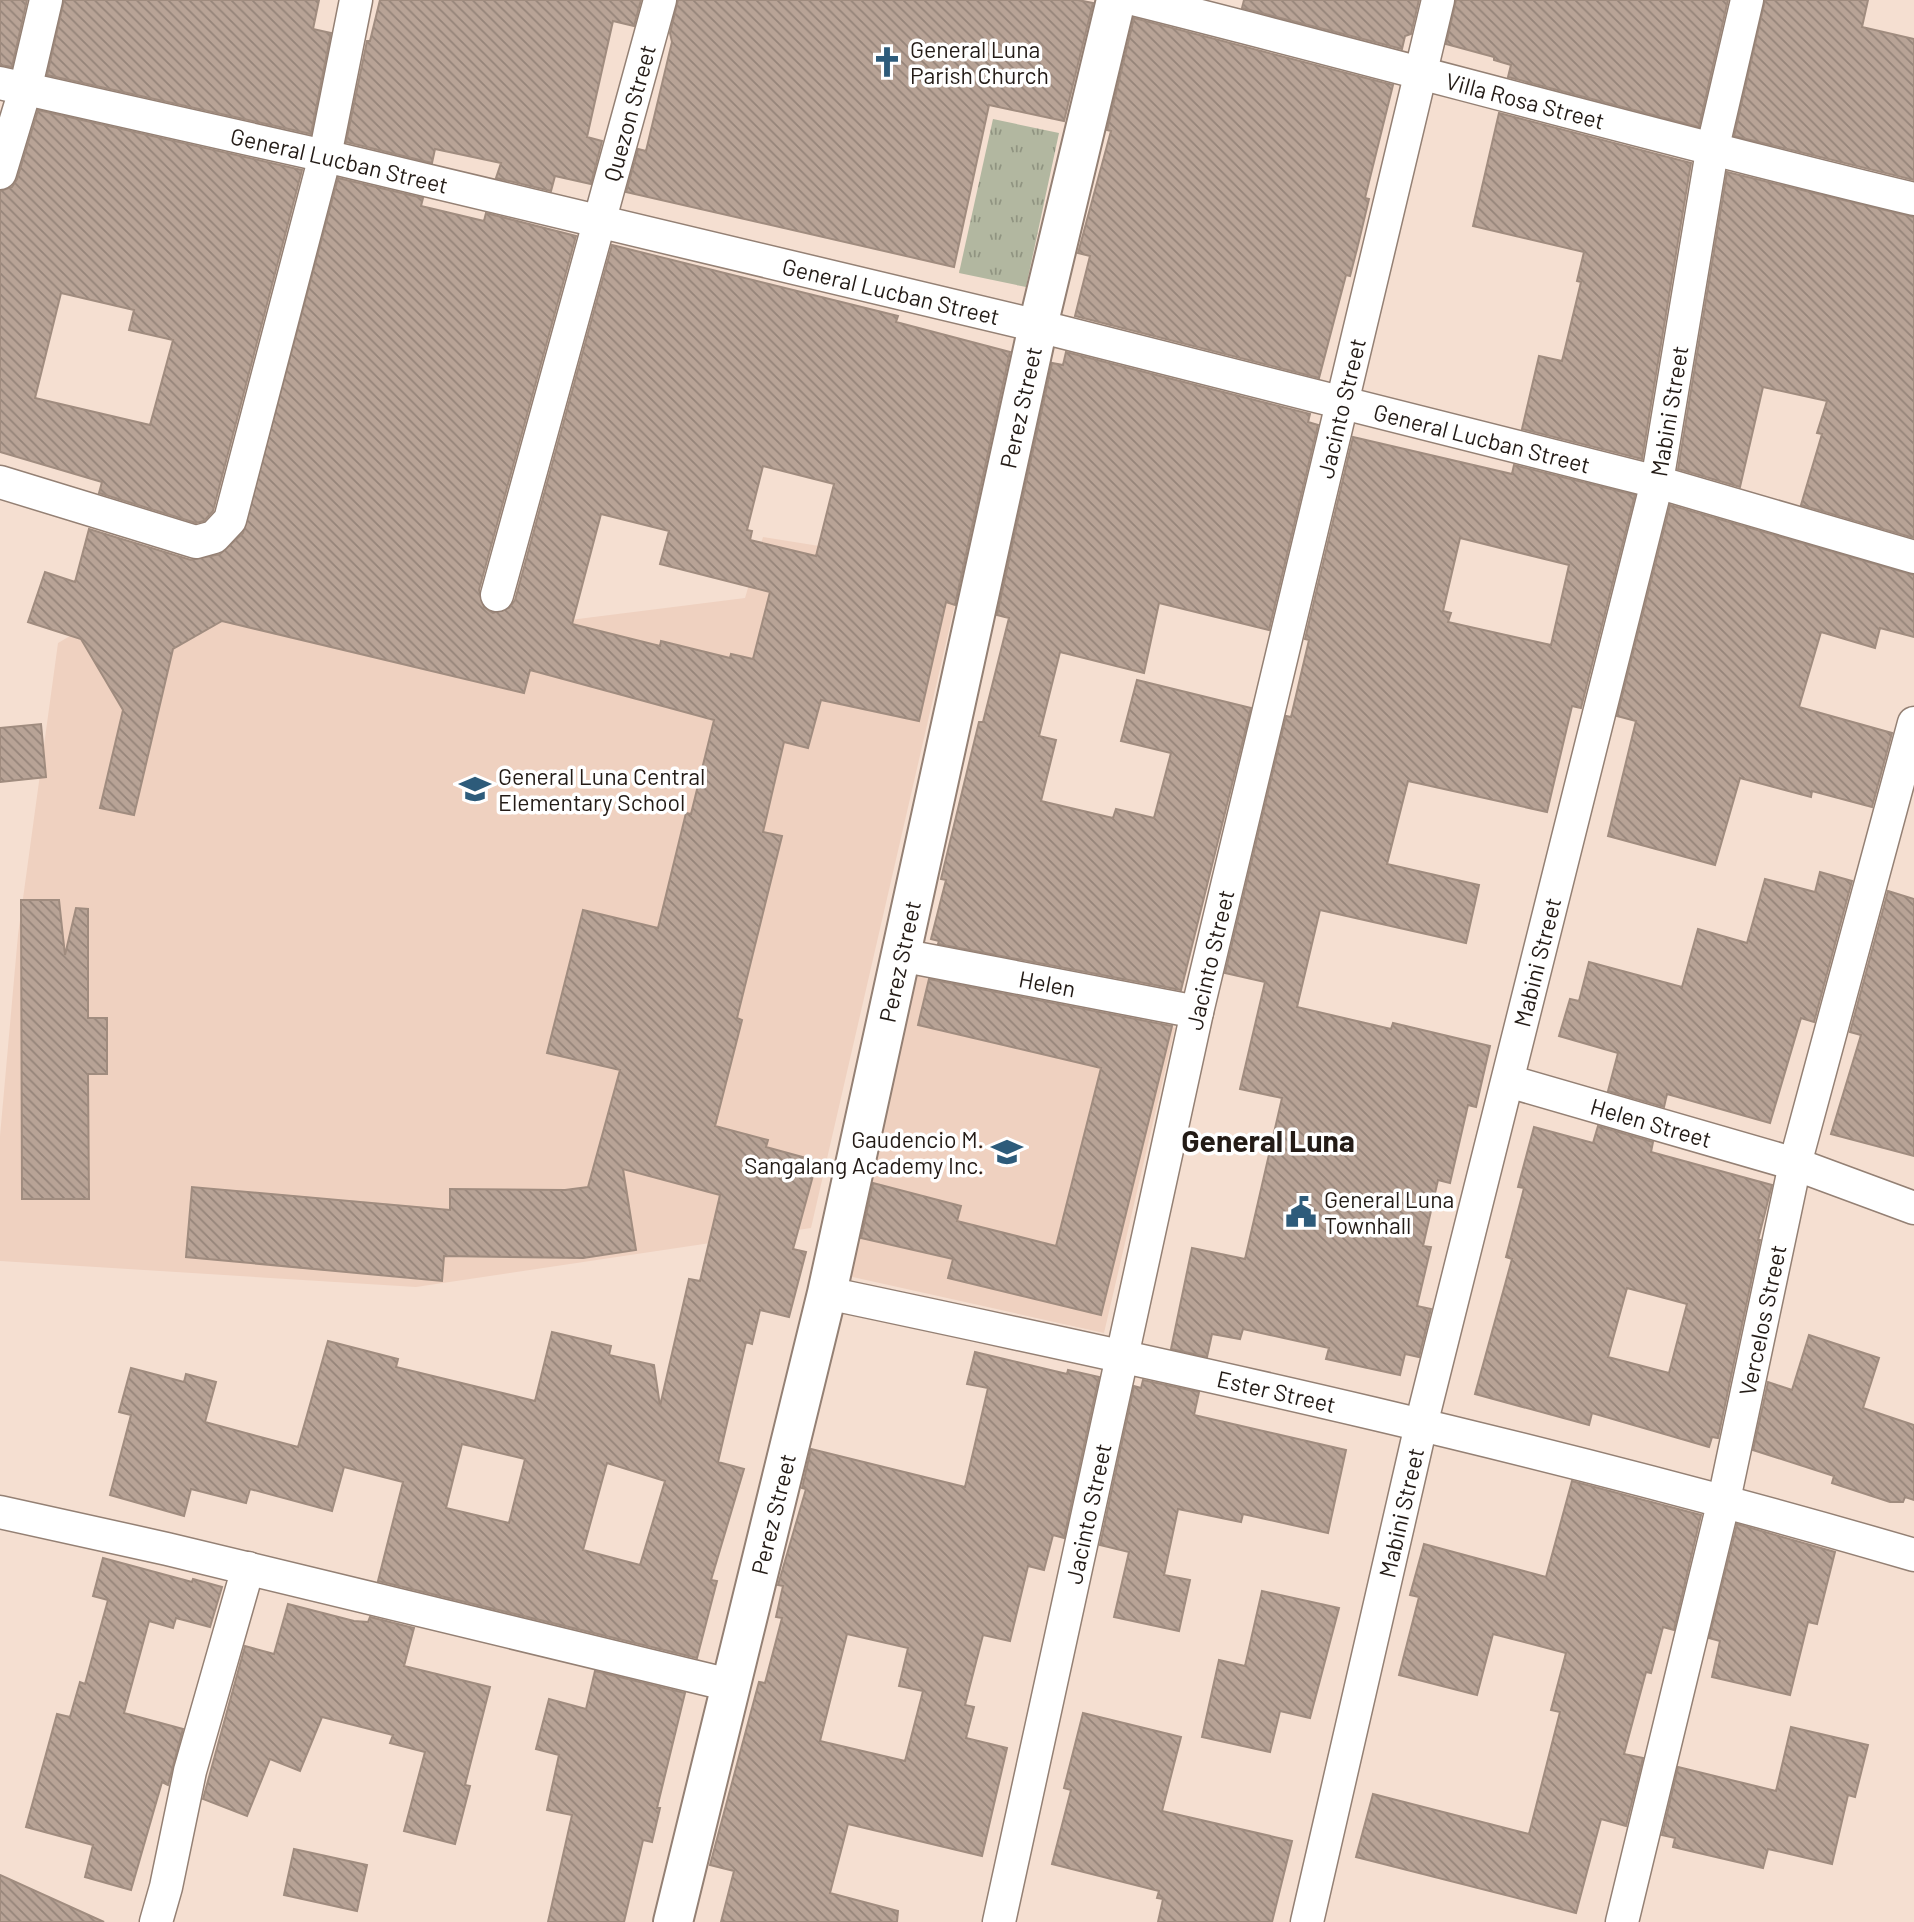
<svg xmlns="http://www.w3.org/2000/svg" width="1914" height="1922" viewBox="0 0 1914 1922" font-family="Barlow,sans-serif">
	<defs>
		<pattern id="grass-tufts" width="24" height="20" patternUnits="userSpaceOnUse" patternTransform="scale(1.75)"><rect width="24" height="20" fill="#b2b7a0"/><path d="M3 7l-1-3M5 7V3M7 7l1-3M15 17l-1-3M17 17v-4M19 17l1-3" fill="none" stroke="#909481"/></pattern>
		<pattern id="building-back-hatch" width="6" height="6" patternUnits="userSpaceOnUse" patternTransform="scale(1.75)"><rect width="6" height="6" fill="#b8a396"/><path d="M-1 5l2 2M0 0l6 6M5-1l2 2" fill="none" stroke="#958479"/></pattern>
	</defs>
	<rect width="100%" height="100%" fill="#f5dfd1"/>
	<g fill="#efd1c0">
		<polygon points="763,537 963,569 811,1228 416,1287 0,1261 0,1136 18,935 58,643 210,554 538,624 745,598"/>
		<polygon points="900,955 1175,1028 1104,1333 848,1276"/>
	</g>
	<polygon fill="url(#grass-tufts)" points="993,119 1059,133 1026,287 959,273"/>
	<g fill="url(#building-back-hatch)" stroke="#a08c7f" stroke-width="2" fill-rule="evenodd">
		<polygon points="0,0 27,0 12,67 0,65"/>
		<polygon points="64,0 319,0 313,29 331,33 311,134 47,75"/>
		<polygon points="380,0 641,0 634,26 613,21 587,137 602,141 591,184 555,176 551,191 496,178 501,163 435,149 432,163 346,142 367,41 370,41"/>
		<polygon points="678,0 1078,0 1093,3 1064,121 989,105 954,267 626,192 638,149 646,151 672,42 670,33"/>
		<polygon points="1244,0 1419,0 1411,34 1405,36 1402,49 1242,8"/>
		<polygon points="1456,0 1728,0 1699,127 1508,77 1511,65 1494,60 1494,57 1446,44"/>
		<polygon points="1765,0 1868,0 1862,27 1914,39 1914,180 1734,136"/>
		<polygon points="1134,18 1393,85 1365,198 1369,199 1357,249 1350,276 1346,275 1319,378 1075,316 1090,256 1078,253 1111,131 1107,130"/>
		<path d="M38,110L302,170L213,511L204,521L196,523L99,493L102,482L0,452V191L12,187L17,179ZM61,293L134,310L129,330L173,340L150,425L35,398Z"/>
		<polygon points="1499,113 1691,163 1642,459 1522,429 1539,356 1562,361 1581,282 1577,281 1584,252 1473,226"/>
		<polygon points="1727,172 1914,217 1914,538 1801,505 1822,434 1817,433 1827,401 1763,387 1740,487 1678,469"/>
		<path d="M338,178L423,198L421,206L484,221L486,213L576,236L479,590L484,607L493,613L509,608L515,600L612,245L898,316L896,322L1010,352L955,605L946,602L919,721L821,700L808,748L784,742L763,832L782,836L737,1018L742,1020L715,1126L768,1140L766,1147L817,1161L793,1249L806,1252L789,1317L760,1310L752,1344L746,1342L718,1462L744,1469L711,1580L717,1581L697,1658L378,1581L403,1482L344,1467L332,1511L250,1489L246,1503L191,1489L184,1516L110,1495L131,1415L119,1412L131,1368L184,1382L186,1374L216,1382L205,1422L298,1447L328,1341L398,1359L396,1367L535,1401L552,1332L611,1346L609,1355L654,1365L660,1406L689,1279L700,1281L720,1195L623,1169L636,1250L583,1258L444,1256L442,1281L186,1257L192,1187L450,1210V1189L565,1190L588,1187L620,1070L547,1053L583,910L658,928L686,813L691,814L714,720L530,670L524,693L222,621L173,649L134,815L100,808L123,710L81,639L28,622L45,572L75,582L89,529L191,560L220,554L243,533ZM763,466L834,484L816,556L750,540L752,531L747,530ZM601,514L669,531L660,564L770,592L753,659L731,654L730,658L661,641L660,646L572,624ZM462,1444L525,1459L509,1523L446,1508ZM607,1463L665,1481L640,1565L583,1550Z"/>
		<polygon points="1066,352 1310,414 1308,422 1318,425 1269,630 1159,603 1144,673 1060,652 1039,736 1056,740 1041,801 1113,818 1116,809 1154,818 1171,753 1121,741 1137,680 1251,708 1181,990 938,944 939,941 931,939 946,880 941,879 979,722 983,722 1009,618 997,615 1052,363 1063,365"/>
		<path d="M1353,437L1512,474L1514,465L1635,495L1581,708L1572,706L1547,812L1408,781L1387,864L1479,885L1466,943L1320,910L1297,1007L1391,1029L1393,1023L1490,1046L1476,1107L1468,1105L1450,1183L1438,1180L1423,1246L1431,1247L1417,1306L1431,1309L1419,1357L1405,1354L1400,1375L1326,1359L1329,1348L1243,1329L1240,1339L1212,1334L1207,1357L1171,1349L1192,1248L1245,1259L1282,1098L1240,1089L1265,982L1225,973L1286,716L1291,717L1309,640L1305,639ZM1460,538L1569,565L1551,645L1448,622L1451,613L1443,611Z"/>
		<polygon points="1670,505 1914,575 1914,637 1880,628 1875,648 1821,632 1799,707 1892,733 1872,807 1812,791 1811,797 1740,778 1715,865 1608,836 1636,721 1617,716"/>
		<polygon points="41,724 46,777 0,782 0,728"/>
		<polygon points="1820,872 1852,881 1814,1022 1801,1018 1770,1123 1667,1094 1664,1107 1608,1091 1618,1053 1559,1036 1570,999 1579,1001 1589,962 1682,987 1698,929 1747,943 1765,879 1815,892"/>
		<polygon points="1888,891 1914,899 1914,1156 1831,1134 1861,1035 1850,1032"/>
		<polygon points="21,900 59,900 65,955 76,908 88,909 88,1018 107,1018 107,1074 88,1074 89,1199 22,1199"/>
		<polygon points="929,979 1172,1026 1101,1315 948,1278 953,1259 861,1238 873,1183 961,1206 957,1221 1056,1246 1101,1068 918,1025"/>
		<path d="M1598,1126L1653,1142L1651,1152L1772,1185L1758,1240H1760L1718,1438L1712,1437L1709,1447L1592,1413L1589,1425L1475,1394L1512,1259L1506,1257L1524,1188L1518,1187L1534,1127L1593,1143ZM1627,1288L1687,1304L1669,1373L1608,1357Z"/>
		<polygon points="1809,1335 1879,1358 1863,1408 1914,1425 1914,1500 1905,1497 1903,1502 1890,1502 1832,1483 1834,1476 1753,1450 1768,1382 1792,1390"/>
		<path d="M975,1352L1067,1374L1068,1370L1099,1377L1064,1538L1053,1535L1044,1570L1028,1566L1010,1641L983,1635L965,1705L974,1707L966,1738L1007,1748L982,1856L848,1824L830,1893L898,1911L897,1922H721L734,1871L710,1865L759,1682L765,1683L782,1618L776,1617L783,1586L778,1585L806,1489L802,1488L811,1449L965,1487L988,1388L967,1384ZM847,1634L908,1648L899,1686L923,1691L905,1761L820,1741Z"/>
		<polygon points="1143,1380 1199,1392 1194,1415 1346,1450 1328,1533 1243,1514 1241,1522 1178,1509 1164,1575 1190,1580 1179,1631 1114,1617 1129,1552 1100,1545 1134,1386 1141,1388"/>
		<polygon points="1572,1481 1701,1515 1674,1630 1663,1627 1651,1673 1646,1672 1624,1754 1643,1758 1626,1826 1601,1819 1576,1913 1356,1857 1373,1794 1529,1834 1560,1712 1551,1710 1566,1653 1493,1634 1477,1695 1399,1675 1419,1597 1410,1595 1424,1544 1546,1577"/>
		<polygon points="1737,1524 1835,1552 1817,1624 1808,1622 1790,1695 1712,1677 1720,1641 1709,1638"/>
		<polygon points="103,1558 192,1582 193,1579 222,1587 210,1627 176,1618 173,1628 149,1621 124,1713 183,1729 168,1785 162,1782 131,1890 85,1877 93,1845 26,1827 57,1714 70,1717 80,1682 85,1684 108,1600 93,1596"/>
		<polygon points="1262,1591 1339,1608 1310,1718 1280,1711 1270,1752 1202,1737 1219,1660 1245,1666"/>
		<polygon points="288,1604 354,1621 368,1622 370,1617 414,1628 404,1666 490,1687 465,1785 470,1786 455,1844 404,1831 425,1752 390,1743 393,1735 322,1717 300,1771 270,1759 247,1816 203,1799 245,1646 274,1654"/>
		<polygon points="595,1671 685,1693 657,1808 660,1808 652,1842 643,1840 624,1922 548,1922 572,1815 547,1810 559,1755 536,1749 549,1699 586,1709"/>
		<polygon points="1083,1713 1181,1737 1162,1811 1292,1841 1272,1922 1158,1922 1163,1899 1157,1898 1159,1891 1052,1864 1071,1790 1064,1788"/>
		<polygon points="1791,1727 1868,1745 1855,1797 1848,1795 1832,1864 1768,1849 1763,1868 1673,1847 1675,1838 1662,1835 1678,1767 1776,1791"/>
		<polygon points="294,1849 367,1865 357,1911 284,1895"/>
		<polygon points="0,1875 104,1922 0,1922"/>
	</g>
	<g fill="none" stroke-linecap="round" stroke-linejoin="round">
		<defs>
			<g id="street">
				<path id="s1" d="M1137,0C1397,65 1654,137 1914,199"/>
				<path id="s2" d="M0,83L325,156L1038,326L1657,482L1914,557"/>
				<polyline points="0,173 25,90 46,0"/>
				<polyline points="0,482 196,542 214,537 230,520 325,156 356,0"/>
				<path id="s3" d="M497,595L660,0"/>
				<path id="s4" d="M900,955L1197,1012"/>
				<path id="s5" d="M1508,1081L1795,1164L1914,1208"/>
				<path id="s6" d="M827,1293C1192,1370 1556,1450 1914,1555"/>
				<polyline points="0,1512 167,1549 730,1685"/>
				<polyline points="156,1922 166,1887 190,1771 248,1568"/>
				<path id="s7" d="M999,1922L1197,1012L1438,0"/>
				<path id="s8" d="M1307,1922L1421,1425L1657,482L1712,151L1747,0"/>
				<path id="s9" d="M1622,1922L1724,1500L1795,1164L1914,723"/>
			</g>
			<g id="secondary">
				<path id="s10" d="M673,1922L827,1293L1038,326L1116,0"/>
			</g>
		</defs>
		<use href="#street" stroke="#948074" stroke-width="35"/>
		<use href="#secondary" stroke="#948074" stroke-width="42"/>
		<use href="#street" stroke="#fff" stroke-width="32"/>
		<use href="#secondary" stroke="#fff" stroke-width="38"/>
	</g>
	<defs>
		<symbol id="church-bare" viewBox="-9 -9 18 18"><path d="M-1.2-6h2.4v3.5h3.3v2.4h-3.3V6h-2.4V-.1h-3.3v-2.4h3.3Z" fill="#2d5b7a" stroke="#fff" stroke-width="2.5" paint-order="stroke"/></symbol>
		<symbol id="school-bare" viewBox="-9 -9 18 18"><path d="M0-5L7-2L0 1L-7-2ZM-4 1L0 2.5L4 1V4Q0 6-4 4Z" fill="#2d5b7a" stroke="#fff" stroke-width="2.5" paint-order="stroke"/></symbol>
		<symbol id="civic-bare" viewBox="-9 -9 18 18"><path d="M-.6-6.5H3V-4.5H.6V-3L4-1V1h2V6H-6V1h2V-1L-.6-3ZM-1.2 2.5V6h2.4V2.5Z" fill="#2d5b7a" stroke="#fff" stroke-width="2.5" paint-order="stroke"/></symbol>
	</defs>
	<g fill-rule="evenodd">
		<use href="#church-bare" x="865" y="40" width="44" height="44"/>
		<use href="#school-bare" x="453" y="767" width="44" height="44"/>
		<use href="#school-bare" x="985" y="1130" width="44" height="44"/>
		<use href="#civic-bare" x="1279" y="1190" width="44" height="44"/>
	</g>
	<g text-anchor="middle" dominant-baseline="central" stroke-width="7" stroke-linejoin="round" paint-order="stroke">
		<g font-size="23" fill="#231b16" stroke="#fff" text-anchor="start">
			<text x="910" y="49">General Luna<tspan x="910" dy="26">Parish Church</tspan></text>
			<text x="498" y="776">General Luna Central<tspan x="498" dy="26">Elementary School</tspan></text>
			<text x="984" y="1139" text-anchor="end">Gaudencio M.<tspan x="984" dy="26">Sangalang Academy Inc.</tspan></text>
			<text x="1324" y="1199">General Luna<tspan x="1324" dy="26">Townhall</tspan></text>
		</g>
		<g font-size="23" fill="#231b16" stroke="#fff">
			<text stroke="none"><textPath href="#s1" startOffset="401">Villa Rosa Street</textPath></text>
			<text stroke="none"><textPath href="#s3" startOffset="500">Quezon Street</textPath></text>
			<text stroke="none"><textPath href="#s2" startOffset="348">General Lucban Street</textPath></text>
			<text stroke="none"><textPath href="#s2" startOffset="915">General Lucban Street</textPath></text>
			<text stroke="none"><textPath href="#s7" startOffset="1552">Jacinto Street</textPath></text>
			<text stroke="none"><textPath href="#s10" startOffset="1554">Perez Street</textPath></text>
			<text stroke="none"><textPath href="#s8" startOffset="1554">Mabini Street</textPath></text>
			<text stroke="none"><textPath href="#s2" startOffset="1524">General Lucban Street</textPath></text>
			<text stroke="none"><textPath href="#s7" startOffset="985">Jacinto Street</textPath></text>
			<text stroke="none"><textPath href="#s10" startOffset="987">Perez Street</textPath></text>
			<text stroke="none"><textPath href="#s8" startOffset="987">Mabini Street</textPath></text>
			<text stroke="none"><textPath href="#s4" startOffset="150">Helen</textPath></text>
			<text stroke="none"><textPath href="#s5" startOffset="149">Helen Street</textPath></text>
			<text stroke="none"><textPath href="#s9" startOffset="618">Vercelos Street</textPath></text>
			<text stroke="none"><textPath href="#s6" startOffset="460">Ester Street</textPath></text>
			<text stroke="none"><textPath href="#s7" startOffset="418">Jacinto Street</textPath></text>
			<text stroke="none"><textPath href="#s8" startOffset="420">Mabini Street</textPath></text>
			<text stroke="none"><textPath href="#s10" startOffset="420">Perez Street</textPath></text>
		</g>
		<g font-size="30" font-weight="bold" fill="#231b16" stroke="#fff">
			<text x="1268" y="1140">General Luna</text>
		</g>
	</g>
</svg>
